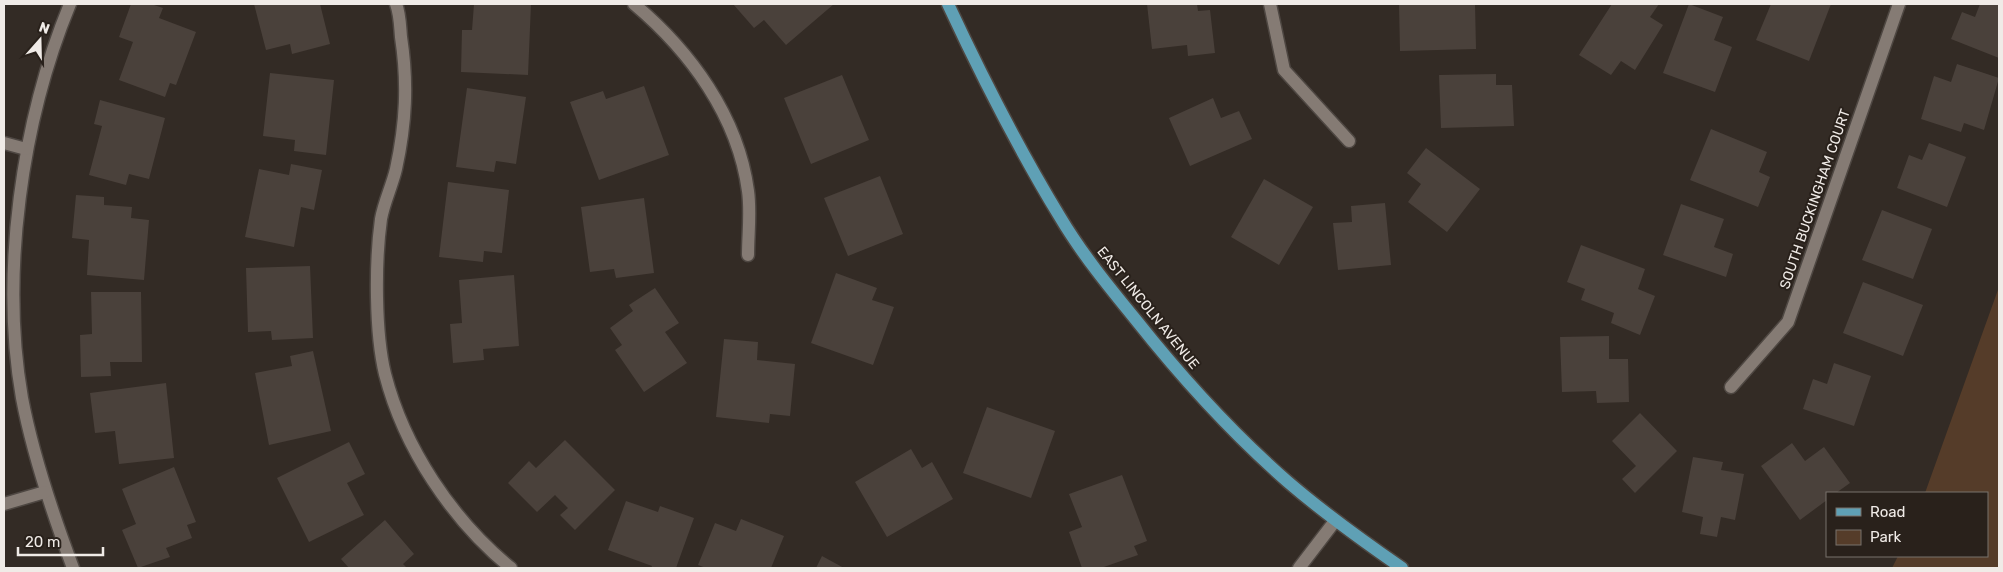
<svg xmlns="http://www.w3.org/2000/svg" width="2003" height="572" viewBox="0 0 2003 572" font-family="Rubik,sans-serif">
	<rect width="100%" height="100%" fill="#332b25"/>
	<polygon fill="#553c29" points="1999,287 1999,568 1892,568 1898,556 1987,556 1987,493 1925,493"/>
	<g fill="#4a413b">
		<polygon points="131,4 151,4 163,8 159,18 196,32 176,85 170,83 165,97 119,80 133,42 119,37"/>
		<polygon points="254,4 320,4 330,44 292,54 290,44 266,50"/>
		<polygon points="474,4 531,4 528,75 461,72 462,30 472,30"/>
		<polygon points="733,4 834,4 786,45 764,20 754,28"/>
		<polygon points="1147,4 1197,4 1198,11 1210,10 1215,53 1188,56 1187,45 1152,49"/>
		<polygon points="1399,4 1475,4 1476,49 1400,51"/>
		<polygon points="1612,4 1659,4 1650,17 1663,25 1635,70 1621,61 1611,75 1579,55"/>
		<polygon points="1689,4 1723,17 1714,40 1732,47 1715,92 1663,73"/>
		<polygon points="1771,4 1831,4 1809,61 1756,40"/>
		<polygon points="1980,4 1999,4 1999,58 1951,39 1962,12 1975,17"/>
		<polygon points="1957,64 1999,78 1984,130 1964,123 1961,132 1921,119 1934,76 1951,82"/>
		<polygon points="270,73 334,80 326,155 294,151 295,140 263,136"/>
		<polygon points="1496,74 1496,85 1512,85 1514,126 1441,128 1439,75"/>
		<polygon points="842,75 869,140 811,164 784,98"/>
		<polygon points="644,86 669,155 599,180 570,102 603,91 606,99"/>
		<polygon points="467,88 526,97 516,164 496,161 494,172 456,167"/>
		<polygon points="1213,98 1221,118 1239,111 1252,139 1190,166 1169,118"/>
		<polygon points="100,100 165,118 149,179 129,174 126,185 89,175 102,126 94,124"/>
		<polygon points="1711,129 1767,152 1759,172 1770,177 1758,207 1690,180"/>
		<polygon points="1929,143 1966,157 1947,207 1897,188 1909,155 1922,160"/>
		<polygon points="1426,148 1480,189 1447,232 1408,202 1421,184 1407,173"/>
		<polygon points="291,164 322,170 314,210 301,207 294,247 245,237 259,169 289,175"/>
		<polygon points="880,176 903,234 848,256 824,198"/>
		<polygon points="1264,179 1313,207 1279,265 1231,237"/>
		<polygon points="448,182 509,190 502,253 484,251 483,262 439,257"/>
		<polygon points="76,195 104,197 104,205 132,207 131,218 149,220 144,280 87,275 89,240 72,238"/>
		<polygon points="644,198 654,273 616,278 614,269 590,272 581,207"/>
		<polygon points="1385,203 1391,265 1338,270 1333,223 1352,222 1351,206"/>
		<polygon points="1681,204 1724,219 1714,247 1733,254 1726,277 1663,255"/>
		<polygon points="1882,210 1932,229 1913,279 1862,260"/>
		<polygon points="1581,245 1645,269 1638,289 1655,296 1640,335 1611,323 1614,313 1581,300 1585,289 1567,282"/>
		<polygon points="310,266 313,338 272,340 271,331 248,332 246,268"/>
		<polygon points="836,273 877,288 872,300 894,307 873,365 811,343"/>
		<polygon points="514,275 519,346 483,349 484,360 453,363 450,324 462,323 459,280"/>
		<polygon points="1863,282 1923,305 1903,356 1843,333"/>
		<polygon points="655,288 679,323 665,332 687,363 644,392 615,350 622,345 610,328 633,311 629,305"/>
		<polygon points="91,292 141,292 142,362 110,362 111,376 81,377 80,335 92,334"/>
		<polygon points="1609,336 1609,359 1628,359 1629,402 1597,403 1596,391 1562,392 1560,337"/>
		<polygon points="724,339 758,342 757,360 795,364 790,416 770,414 769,423 716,417"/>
		<polygon points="313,351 331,431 269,445 255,373 292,366 290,356"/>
		<polygon points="1834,363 1871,376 1854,426 1803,409 1813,379 1827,384"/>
		<polygon points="166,383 174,458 119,464 115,431 95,433 90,393"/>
		<polygon points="987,407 1055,431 1031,498 963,473"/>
		<polygon points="1640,413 1677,451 1635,493 1622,479 1636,466 1612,441"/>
		<polygon points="565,440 615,490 575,530 560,515 568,508 555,495 537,512 508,483 529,461 536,468"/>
		<polygon points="349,442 365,474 347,483 364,515 309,542 277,478"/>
		<polygon points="1792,443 1805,461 1824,447 1850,483 1836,493 1827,493 1827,500 1800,520 1761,466"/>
		<polygon points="911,449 922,468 932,462 953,499 887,537 855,482"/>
		<polygon points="1693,457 1723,462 1721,470 1744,474 1735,520 1721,517 1717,537 1700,534 1703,517 1682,512"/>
		<polygon points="174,467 196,522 187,525 192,538 166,548 170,557 138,568 122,530 136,524 122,489"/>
		<polygon points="1122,475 1147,541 1134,546 1138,555 1101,568 1082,568 1069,532 1082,527 1069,494"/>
		<polygon points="626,501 658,512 660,506 694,518 676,568 651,568 652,566 608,550"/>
		<polygon points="741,519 784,536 771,568 706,568 698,565 715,523 736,531"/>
		<polygon points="385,520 414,554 403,564 407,568 349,568 341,559"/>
		<polygon points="822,556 844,568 816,568"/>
	</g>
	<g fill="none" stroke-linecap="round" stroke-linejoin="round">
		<defs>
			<g id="minor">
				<path d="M70,4C22,120 0,273 22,398C33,456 52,512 73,568"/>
				<path d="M396,4C400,14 400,26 401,37C408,83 406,123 396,169C392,186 384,202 381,219C375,262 375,333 385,374C404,448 452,520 511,568"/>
				<path d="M634,4C690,51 738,116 748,191C751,212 748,234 748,255"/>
				<polyline points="1270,4 1284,70 1349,141"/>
				<polyline points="4,143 26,149"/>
				<polyline points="1731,387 1788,322 1899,4"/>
				<polyline points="4,504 45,492"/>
				<polyline points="1299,568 1335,521"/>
			</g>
			<path id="major" d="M948,4C982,77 1018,148 1060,217C1082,254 1109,287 1136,320C1182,378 1232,433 1288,482C1324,513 1363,541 1402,568"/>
		</defs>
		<use href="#minor" stroke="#4e4742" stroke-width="15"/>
		<use href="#major" stroke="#4e4742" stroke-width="15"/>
		<use href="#minor" stroke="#857b74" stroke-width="12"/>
		<use href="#major" stroke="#5fa0b5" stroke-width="12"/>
	</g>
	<g text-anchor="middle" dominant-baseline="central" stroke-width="4" stroke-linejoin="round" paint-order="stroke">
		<g font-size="14" fill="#f0ebe7" stroke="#29211b">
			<text transform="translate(1815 199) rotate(-71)">SOUTH BUCKINGHAM COURT</text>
			<text transform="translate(1148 308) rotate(51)">EAST LINCOLN AVENUE</text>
		</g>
	</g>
	<rect width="2003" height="572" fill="none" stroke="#f0ebe7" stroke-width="10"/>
	<rect x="1826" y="492" width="162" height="65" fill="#29211b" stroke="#79726d"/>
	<rect x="1836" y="508" width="25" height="8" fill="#5fa0b5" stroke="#79726d"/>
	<text x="1870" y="517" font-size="15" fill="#f0ebe7">Road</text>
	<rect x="1836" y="530" width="25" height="15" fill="#553c29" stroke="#79726d"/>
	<text x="1870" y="542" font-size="15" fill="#f0ebe7">Park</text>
	<g transform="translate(40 40) rotate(20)" stroke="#29211b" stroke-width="4" paint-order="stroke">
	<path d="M0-4L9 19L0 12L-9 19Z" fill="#f0ebe7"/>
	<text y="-8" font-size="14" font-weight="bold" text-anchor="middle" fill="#f0ebe7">N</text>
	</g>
	<path d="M18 547v8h85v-8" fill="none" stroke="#f0ebe7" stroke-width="2.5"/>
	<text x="25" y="547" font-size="15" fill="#f0ebe7" stroke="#29211b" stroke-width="4" paint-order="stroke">20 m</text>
</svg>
